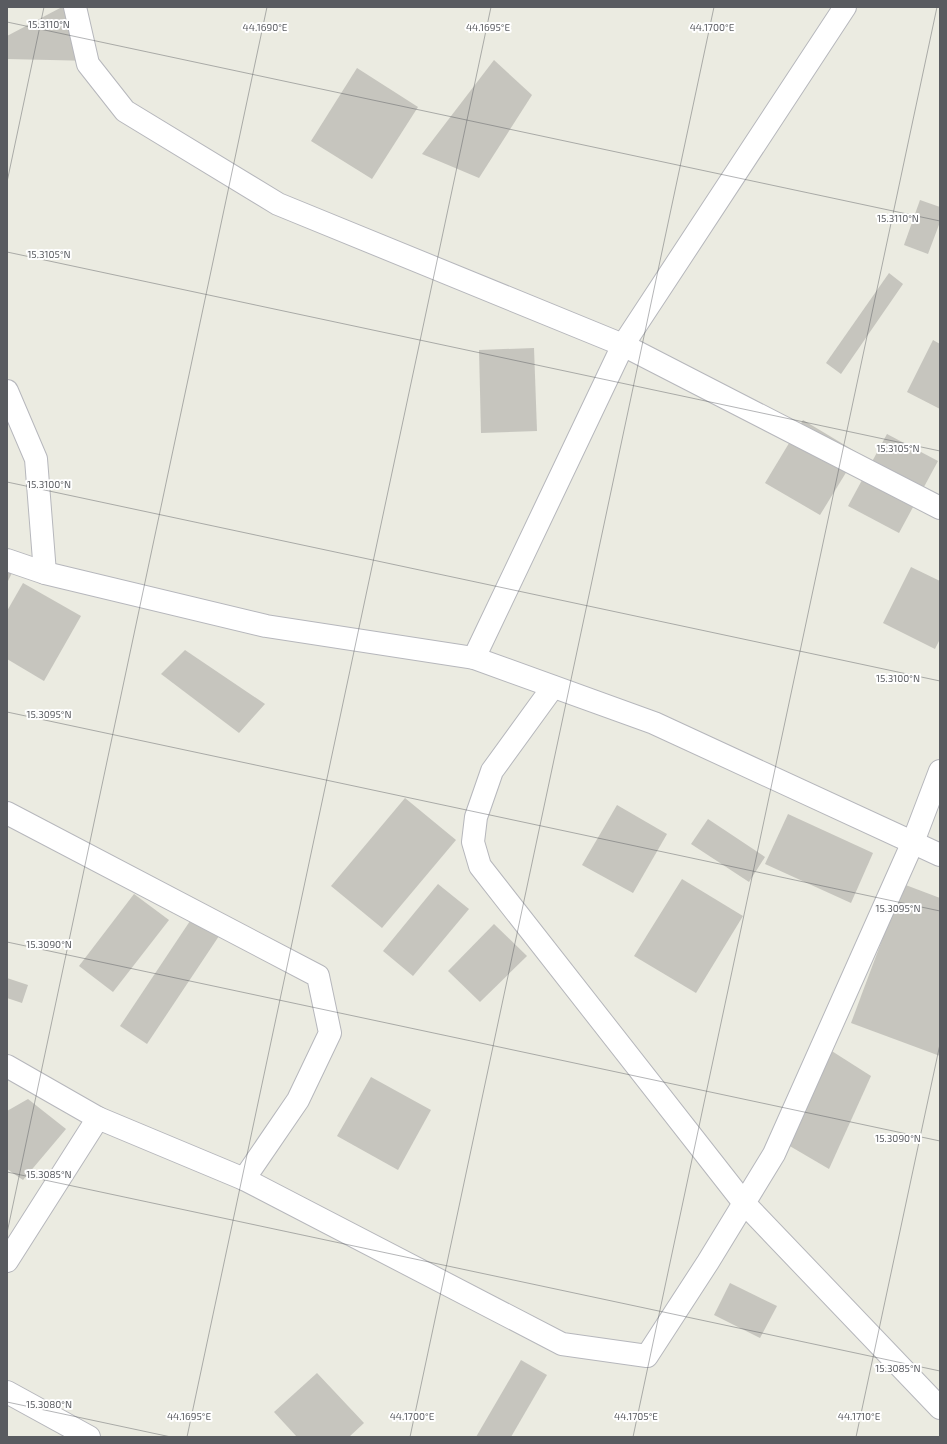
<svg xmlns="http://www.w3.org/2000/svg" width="947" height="1444" viewBox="0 0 947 1444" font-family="'Exo 2',sans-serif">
	<rect width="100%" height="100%" fill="#ebebe1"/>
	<g fill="#c6c5be">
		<polygon points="62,7 73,7 93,61 7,59 7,36"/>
		<polygon points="494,60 532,95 479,178 422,154"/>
		<polygon points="357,68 418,107 372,179 311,141"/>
		<polygon points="920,200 940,207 940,222 928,254 904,245"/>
		<polygon points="889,273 903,284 841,374 826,363"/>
		<polygon points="933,340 940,344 940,409 907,392"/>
		<polygon points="534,348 537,431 481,433 479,350"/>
		<polygon points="803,420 858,453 820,515 765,483"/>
		<polygon points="887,434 938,461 899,533 848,506"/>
		<polygon points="7,555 18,561 7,583"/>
		<polygon points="911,567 940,581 940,639 935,649 883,623"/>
		<polygon points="23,583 81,616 44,681 7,659 7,611"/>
		<polygon points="185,650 265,704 239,733 161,674"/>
		<polygon points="405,798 456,840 382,928 331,886"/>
		<polygon points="617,805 667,834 633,893 582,865"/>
		<polygon points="788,814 873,853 851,903 765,864"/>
		<polygon points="708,819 765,857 749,882 691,844"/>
		<polygon points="682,879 743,916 696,993 634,956"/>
		<polygon points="438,884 469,909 413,976 383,951"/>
		<polygon points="903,884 940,898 940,1056 851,1023"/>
		<polygon points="134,894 169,920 113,992 79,966"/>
		<polygon points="192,918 219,936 147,1044 120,1026"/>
		<polygon points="494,924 527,956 480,1002 448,971"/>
		<polygon points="7,978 28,985 22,1003 7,998"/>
		<polygon points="827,1048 871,1076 829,1169 788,1145"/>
		<polygon points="371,1077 431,1110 398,1170 337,1136"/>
		<polygon points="28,1099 66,1129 23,1180 7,1169 7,1111"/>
		<polygon points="730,1283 777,1306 760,1338 714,1315"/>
		<polygon points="521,1360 547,1375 511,1437 476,1437"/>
		<polygon points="317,1373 364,1423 349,1437 297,1437 274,1412"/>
	</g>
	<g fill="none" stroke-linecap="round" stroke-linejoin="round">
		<defs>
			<g id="minor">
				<polyline points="75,7 88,64 125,111 278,204 623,345 940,508"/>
				<polyline points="7,391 36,459 45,573"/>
				<polyline points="7,560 45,573 266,626 474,658 654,723 940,855"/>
				<polyline points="474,658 623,345 845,7"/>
				<polyline points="553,687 492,771 476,817 473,842 480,866 744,1203 940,1408"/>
				<polyline points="7,813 318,976 330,1033 298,1100 244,1179"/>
				<polyline points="7,1066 98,1118"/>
				<polyline points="7,1261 98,1118 244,1179 562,1344 647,1356 708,1262 774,1154 913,842 940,771"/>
				<polyline points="7,1392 89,1437"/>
			</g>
		</defs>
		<use href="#minor" stroke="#b6b7bc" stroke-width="24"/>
		<use href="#minor" stroke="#fff" stroke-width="22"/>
	</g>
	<path fill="none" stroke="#595b60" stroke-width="1" stroke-opacity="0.45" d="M7,22L940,221M7,182L44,7M7,252L940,451M7,482L940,681M7,712L940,911M7,942L940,1141M7,1172L940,1371M7,1233L267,7M7,1402L171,1437M187,1437L491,7M410,1437L714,7M633,1437L937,7M856,1437L940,1044"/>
	<g font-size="10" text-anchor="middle" fill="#595b60" stroke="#fff" stroke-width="4" stroke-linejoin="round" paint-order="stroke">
		<text x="49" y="28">15.3110°N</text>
		<text x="265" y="31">44.1690°E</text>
		<text x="488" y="31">44.1695°E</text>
		<text x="712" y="31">44.1700°E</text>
		<text x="898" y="222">15.3110°N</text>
		<text x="49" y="258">15.3105°N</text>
		<text x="898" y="452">15.3105°N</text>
		<text x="49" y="488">15.3100°N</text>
		<text x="898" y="682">15.3100°N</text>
		<text x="49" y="718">15.3095°N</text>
		<text x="898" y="912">15.3095°N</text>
		<text x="49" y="948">15.3090°N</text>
		<text x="898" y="1142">15.3090°N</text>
		<text x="49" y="1178">15.3085°N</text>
		<text x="898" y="1372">15.3085°N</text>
		<text x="49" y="1408">15.3080°N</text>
		<text x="189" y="1420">44.1695°E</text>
		<text x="412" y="1420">44.1700°E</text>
		<text x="636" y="1420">44.1705°E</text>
		<text x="859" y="1420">44.1710°E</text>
	</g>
	<rect width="947" height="1444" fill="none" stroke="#595b60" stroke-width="16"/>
</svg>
